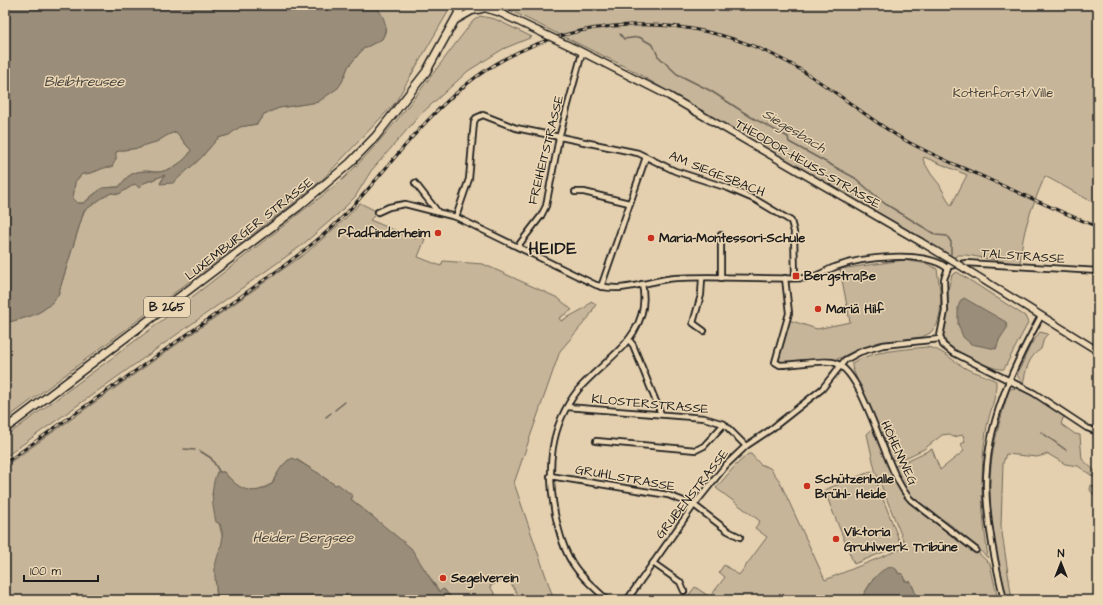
<svg xmlns="http://www.w3.org/2000/svg" width="1103" height="605" viewBox="0 0 1103 605" font-family="'Architects Daughter',sans-serif">
	<rect width="100%" height="100%" fill="#e4d0af"/>
	<filter id="ink" filterUnits="userSpaceOnUse"><feTurbulence type="fractalNoise" baseFrequency=".025" numOctaves="2"/><feDisplacementMap in="SourceGraphic" scale="8" xChannelSelector="R" yChannelSelector="G"/><feConvolveMatrix kernelMatrix="1 2 1 2 8 2 1 2 1" color-interpolation-filters="sRGB"/></filter>
	<g filter="url(#ink)">
		<g fill="#c6b599" stroke="#71685a" fill-rule="evenodd">
			<path d="M375,5H452L395,103L323,179L294,203L5,420V323C28,317 44,315 58,295L84,211L102,198L111,193L119,194L135,184L139,188L144,183L165,175L160,183L187,170L200,159L218,138L229,135L239,127L257,124L264,114L279,108L318,102L338,87L342,82L348,67L363,49L382,39L385,33L386,26Z"/>
			<path d="M499,5H1098V112L1096,122H1098V205L1045,176C1032,207 1022,229 1020,264L966,255H958L950,260L632,70ZM924,157L967,175L951,206L939,184L931,174L923,160Z"/>
			<path d="M480,16L495,19L532,37L503,49L468,71L420,115L371,171L355,197L338,214L301,246L5,457V437L151,329L341,181C392,133 430,76 473,21Z"/>
			<path d="M176,132C182,138 184,144 191,150C188,160 167,173 156,172C148,171 140,170 132,174C126,177 123,182 119,187C104,186 93,193 84,203H77L73,199L75,182L82,174C96,174 105,167 116,159L115,152L123,150L140,148C146,143 152,144 158,141C165,137 168,134 176,132Z"/>
			<path d="M360,203L378,212L370,220L416,239L413,233L425,239L418,257L441,266L443,261L483,264L558,298L572,310L559,318L561,321L585,308L591,301L596,304L589,317L560,351L514,483L554,600H521L510,582L503,580L490,586L498,600H454L444,589L440,592L410,549L351,499L353,497L298,460H288L275,477L272,484C267,485 264,488 260,490C244,495 233,482 224,472H217L212,494L223,540L220,549L216,590L217,600H5V466L306,253L343,221Z"/>
			<polygon points="904,260 928,264 937,269 941,298 940,314 937,325 930,333 922,337 879,342 858,349 838,359 781,363 778,358 789,320 817,329 850,322 840,269"/>
			<path d="M957,272L1025,316L1028,323L1004,369C995,371 961,355 952,349C949,346 946,342 943,339L948,313V289L952,275ZM1001,335L996,349L980,344Z"/>
			<path d="M1040,332L1048,334L1044,338L1041,349C1028,357 1026,370 1023,384L1017,375L1030,346Z"/>
			<path d="M926,347C941,348 954,362 967,369C977,373 987,376 996,381C997,398 988,415 986,432C979,475 982,515 988,558L955,528L915,500L908,492L893,467L932,449L940,470L964,451L961,444L965,442L963,435L953,437L949,434L942,435L924,449L903,459L890,460L852,367V363C874,350 902,350 926,347Z"/>
			<path d="M1019,388L1068,417L1063,418L1061,424L1075,434L1080,435L1082,459L1098,474V480L1078,466L1065,464L1048,454L1037,457L1006,454L1003,463L1001,526L1012,600H1007C996,553 985,506 992,458C995,435 1003,412 1009,389Z"/>
			<polygon points="873,428 900,490 909,500 972,547 990,564 998,600 918,600 911,582 905,581 902,574 898,573 873,579 860,600 685,600 695,587 710,597 725,577 719,572 724,565 739,575 767,537 755,528 760,521 716,488 735,466 748,454 751,454 760,464 770,468 779,480 825,580 906,547 875,470 867,434"/>
			<polygon points="872,471 901,545 854,564 824,490"/>
			<polygon points="1091,485 1098,489 1098,497 1093,494 1090,490"/>
		</g>
		<g fill="#9a8d79" stroke="#686054" fill-rule="evenodd">
			<path d="M5,5H375C384,16 389,26 382,39L363,49L348,67L342,82L338,88L318,102L279,108L264,114L257,124L240,127L229,135L218,138L200,159L173,183L160,184L165,175L144,183L139,188L135,184L119,194L111,193L102,198L84,211L58,295C44,315 28,317 5,323ZM176,132C182,138 185,144 191,150C188,160 167,173 156,172C148,171 140,170 132,174C126,177 123,182 119,187L102,188L84,203H77L73,199L75,182L82,174C95,174 100,167 112,167L116,159V152L123,150L140,148C146,143 152,144 158,141C165,137 168,134 176,132Z"/>
			<polygon points="964,298 1006,322 1007,328 999,340 996,349 971,344 963,337 958,324 958,307 961,300"/>
			<path d="M293,458L320,474L323,477L335,485L338,484L353,496L351,499L411,548L439,592L443,589L450,597L447,600H217C217,589 214,579 215,568C217,550 227,544 220,524L216,522C212,504 210,489 217,472H224C237,488 252,498 272,484C274,482 274,478 276,476C280,468 285,461 293,458Z"/>
			<path d="M893,567L897,570L898,573L902,574L905,581L911,582L918,600H860C869,588 876,568 893,567Z"/>
		</g>
		<g fill="none" stroke-linecap="round" stroke-linejoin="round">
			<g stroke="#686054" stroke-width="1.5">
				<polyline points="620,34 624,39 639,37 653,45 658,56 677,74 711,91 751,117 788,137 789,142 855,178 884,203 936,235 947,236 951,242 951,254"/>
				<polyline points="335,410 345,402"/>
				<polyline points="326,417 331,413"/>
				<polyline points="1041,432 1066,450"/>
				<polyline points="184,449 195,450"/>
				<polyline points="200,451 211,458 219,471"/>
			</g>
			<defs>
				<g id="minor">
					<polyline points="415,183 437,211"/>
					<polyline points="575,192 584,192 629,203"/>
					<path d="M378,212L389,207L405,204L456,217L596,285C623,294 649,280 676,278C719,275 764,280 807,278C818,277 826,270 835,267C862,257 924,250 947,268"/>
					<polyline points="456,217 469,179 474,122 476,118 483,115 516,128 638,153 675,171 728,188 756,200 791,221 794,232 795,278"/>
					<polyline points="721,235 721,278"/>
					<polyline points="518,246 541,216 546,206 559,138 582,53"/>
					<polyline points="1098,271 966,263 949,266 944,279 945,311 940,336 943,345 952,352 1034,393 1087,428 1098,432"/>
					<polyline points="702,278 701,295 693,323 704,331"/>
					<path d="M785,278L789,313L775,362L780,365C796,365 817,360 832,362C865,367 884,473 911,500L976,550"/>
					<polyline points="601,287 646,157"/>
					<polyline points="629,340 633,345 661,414"/>
					<polyline points="567,407 704,418 724,424 746,446"/>
					<polyline points="596,441 696,450 704,446 724,424"/>
					<polyline points="550,476 668,495 694,505 728,531 740,537"/>
					<polyline points="653,563 680,582 684,591"/>
					<path d="M607,600C596,589 584,580 575,567C564,552 559,532 555,514C547,469 549,427 578,390C605,358 653,336 642,284"/>
					<polyline points="627,600 694,505 726,465 746,446 770,430 822,389 845,360 860,352 883,345 940,339"/>
					<path d="M1004,600C995,562 987,525 986,486C986,424 1012,369 1041,316"/>
				</g>
				<g id="secondary">
					<polyline points="474,5 498,12 538,31"/>
					<polyline points="456,20 472,11 482,9"/>
					<polyline points="574,48 669,96 921,242"/>
					<polyline points="964,268 1098,351"/>
				</g>
				<polyline id="primary" points="5,429 298,207 350,163 376,136 426,72 463,5"/>
			</defs>
			<use href="#minor" stroke="#1c1c1c" stroke-width="8"/>
			<use href="#secondary" stroke="#1c1c1c" stroke-width="9"/>
			<use href="#primary" stroke="#1c1c1c" stroke-width="10"/>
			<use href="#minor" stroke="#ecd7b5" stroke-width="4.5"/>
			<use href="#secondary" stroke="#ecd7b5" stroke-width="6"/>
			<use href="#primary" stroke="#ecd7b5" stroke-width="7"/>
			<defs>
				<path id="rail" d="M5,463L281,268C306,249 332,230 353,206C393,162 427,113 476,77C568,11 691,9 789,63C829,85 863,115 901,138C929,154 959,166 988,179C1024,195 1061,212 1098,227"/>
			</defs>
			<use href="#rail" stroke="#1c1c1c" stroke-width="3"/>
			<use href="#rail" stroke="#ecd7b5" stroke-width="1.5" stroke-dasharray="4.5" stroke-linecap="butt"/>
			<defs>
				<g id="secondary-bridge">
					<polyline points="538,31 574,48"/>
					<polyline points="921,242 964,268"/>
				</g>
			</defs>
			<use href="#secondary-bridge" stroke="#1c1c1c" stroke-width="9" stroke-linecap="butt"/>
			<use href="#secondary-bridge" stroke="#ecd7b5" stroke-width="6"/>
		</g>
	</g>
	<g fill="#c8321e" stroke="#ecd7b5" stroke-width="1.5">
		<circle cx="438" cy="233" r="4"/>
		<circle cx="651" cy="238" r="4"/>
		<rect x="792" y="272" width="8" height="8" rx="2"/>
		<circle cx="818" cy="309" r="4"/>
		<circle cx="807" cy="486" r="4"/>
		<circle cx="836" cy="539" r="4"/>
		<circle cx="443" cy="578" r="4"/>
	</g>
	<g text-anchor="middle" dominant-baseline="central" stroke-width="3" stroke-linejoin="round" paint-order="stroke">
		<rect fill="#ecd7b5" stroke="#5a544a" stroke-width="1" x="144" y="297" width="46" height="20" rx="3"/>
		<g font-size="12" font-weight="bold" fill="#1c1c1c">
			<text x="167" y="307">B 265</text>
		</g>
		<g font-size="13" fill="#46423b" stroke="#ecd7b5">
			<text x="1003" y="93">Kottenforst/Ville</text>
		</g>
		<g font-size="13" fill="#1c1c1c" stroke="#ecd7b5">
			<text transform="translate(546 150) rotate(-76)">FREIHEITSTRASSE</text>
			<text transform="translate(808 164) rotate(30)">THEODOR-HEUSS-STRASSE</text>
			<text transform="translate(717 174) rotate(22)">AM SIEGESBACH</text>
			<text transform="translate(249 229) rotate(-38)">LUXEMBURGER STRASSE</text>
			<text transform="translate(1023 256) rotate(4)">TALSTRASSE</text>
			<text transform="translate(650 404) rotate(5)">KLOSTERSTRASSE</text>
			<text transform="translate(899 453) rotate(65)">HÖHENWEG</text>
			<text transform="translate(625 478) rotate(10)">GRUHLSTRASSE</text>
			<text transform="translate(692 494) rotate(-52)">GRUBENSTRASSE</text>
		</g>
		<g font-size="13" font-weight="bold" fill="#1c1c1c" stroke="#ecd7b5" text-anchor="start">
			<text x="430" y="233" text-anchor="end">Pfadfinderheim</text>
			<text x="659" y="238">Maria-Montessori-Schule</text>
			<text x="804" y="276">Bergstraße</text>
			<text x="826" y="309">Mariä Hilf</text>
			<text x="815" y="479">Schützenhalle<tspan x="815" dy="15">Brühl- Heide</tspan></text>
			<text x="844" y="532">Viktoria<tspan x="844" dy="15">Gruhlwerk Tribüne</tspan></text>
			<text x="451" y="578">Segelverein</text>
		</g>
		<g font-size="14" font-style="italic" fill="#48443d" stroke="#ecd7b5">
			<text x="84" y="82">Bleibtreusee</text>
			<text transform="translate(794 131) rotate(31)">Siegesbach</text>
			<text x="303" y="538">Heider Bergsee</text>
		</g>
		<g font-size="17" font-weight="bold" letter-spacing="1" fill="#1c1c1c" stroke="#ecd7b5">
			<text x="553" y="249">HEIDE</text>
		</g>
	</g>
	<rect width="1103" height="605" fill="none" stroke="#ecd7b5" stroke-width="20"/>
	<rect x="10" y="10" width="1083" height="585" fill="none" stroke="#1c1c1c" stroke-width="1.5" filter="url(#ink)"/>
	<g transform="translate(1061 563)" stroke="#ecd7b5" stroke-width="3" paint-order="stroke">
	<path d="M0-3L7 15L0 10L-7 15Z" fill="#1c1c1c"/>
	<text y="-6" font-size="11" font-weight="bold" text-anchor="middle" fill="#1c1c1c">N</text>
	</g>
	<path d="M24 575v6h74v-6" fill="none" stroke="#1c1c1c" stroke-width="2"/>
	<text x="30" y="575" font-size="12" fill="#1c1c1c" stroke="#ecd7b5" stroke-width="3" paint-order="stroke">100 m</text>
</svg>
